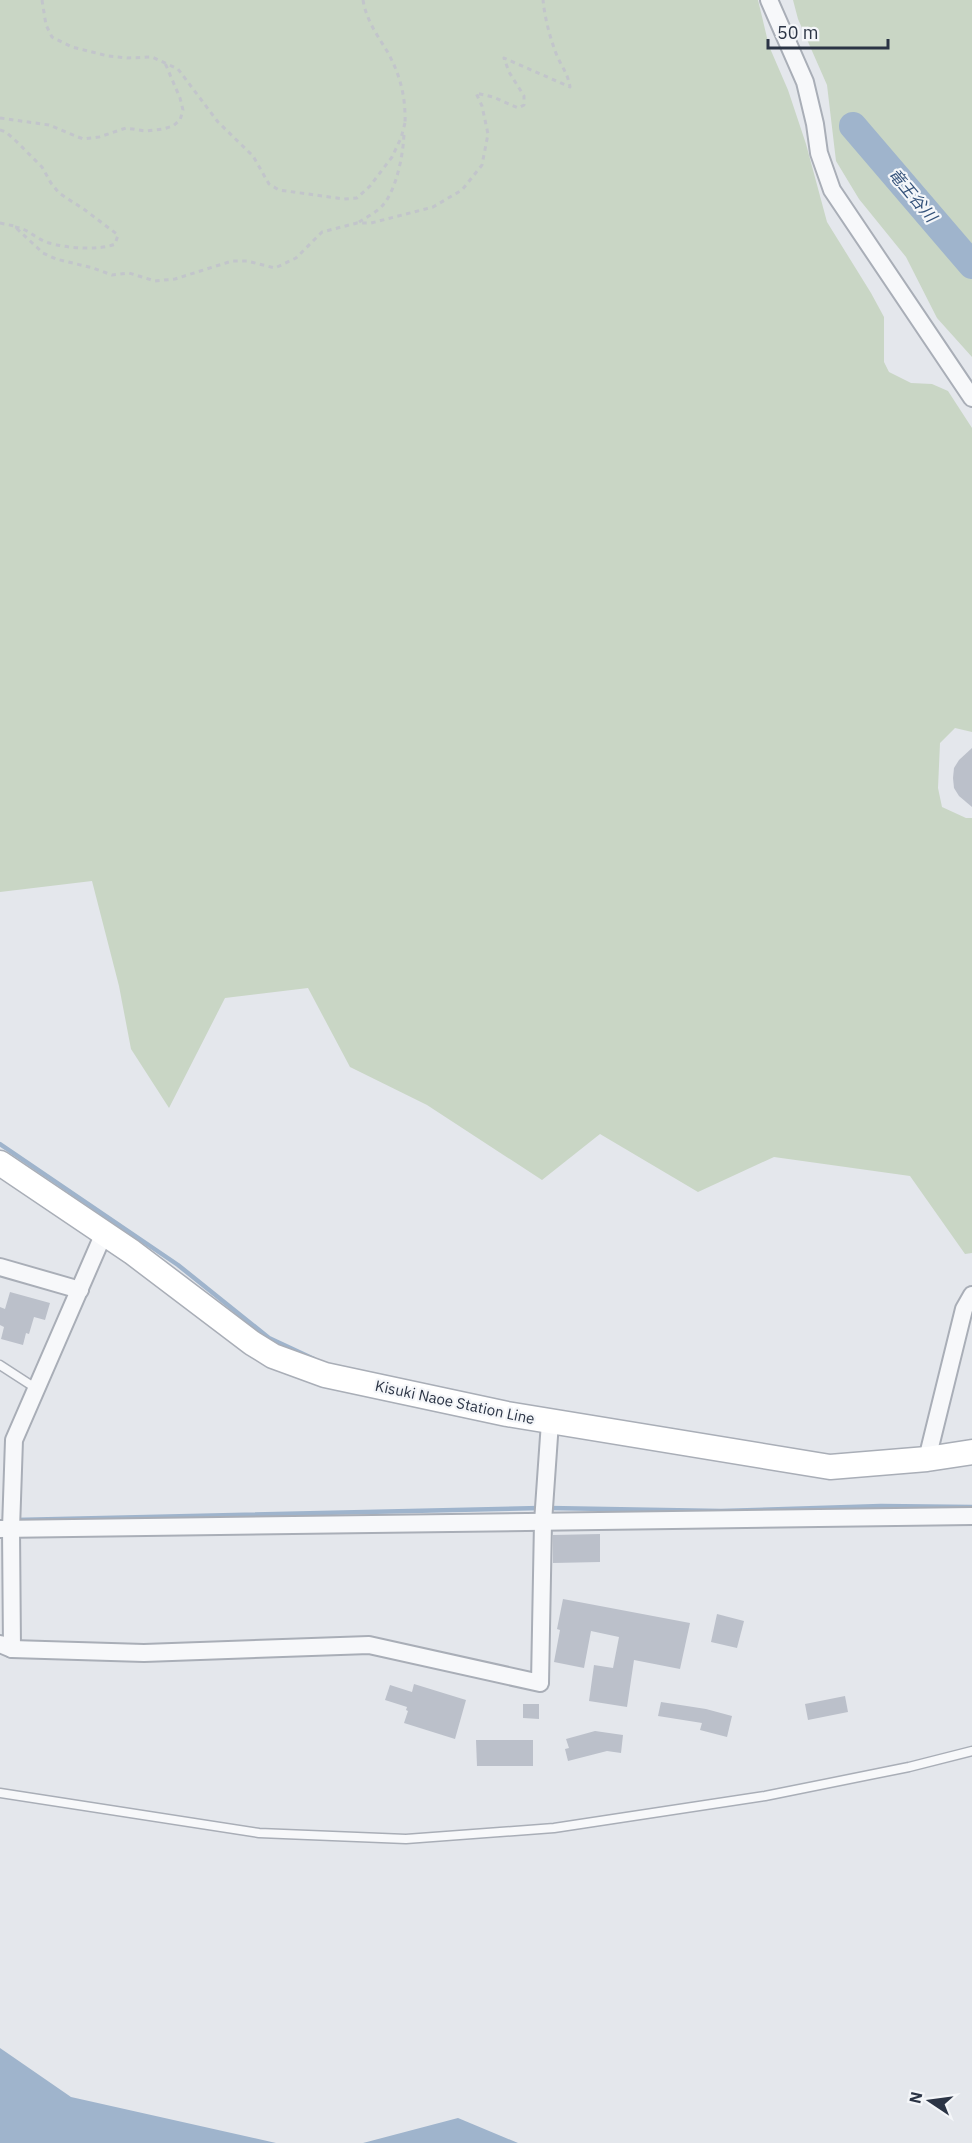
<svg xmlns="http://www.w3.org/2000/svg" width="972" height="2143" viewBox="0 0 972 2143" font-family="'IBM Plex Sans','Noto Sans JP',sans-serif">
	<rect width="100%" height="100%" fill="#e4e7ec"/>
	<g fill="#c9d6c5">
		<polygon points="0,0 758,0 769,46 788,90 806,144 827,222 871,293 884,317 884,362 889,372 911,383 932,384 948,391 972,428 972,732 955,728 940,743 938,788 942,807 966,818 972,818 972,1253 965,1254 910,1176 774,1157 698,1192 600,1134 542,1180 427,1105 350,1067 308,988 225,998 169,1108 131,1049 119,986 92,881 0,892"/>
		<polygon points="793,0 972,0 972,357 937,318 906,257 859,199 836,161 827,85 798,19"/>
	</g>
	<g fill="#9fb4cc">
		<polygon points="0,2048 71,2097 276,2143 0,2143"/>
		<polygon points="458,2118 518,2143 363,2143"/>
	</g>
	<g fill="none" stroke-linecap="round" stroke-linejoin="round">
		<g stroke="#9fb4cc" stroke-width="4.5">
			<polyline points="0,1144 178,1265 269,1338 314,1359"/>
			<polyline points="549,1508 721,1511 881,1506 972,1507"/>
			<polyline points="15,1520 540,1508"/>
		</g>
		<polyline stroke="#9fb4cc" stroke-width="28" points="853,126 972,265"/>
	</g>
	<g fill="#bbc0ca">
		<polygon points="972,748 972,807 959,796 954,788 953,778 954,768 959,760"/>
		<polygon points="10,1292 50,1303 45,1320 34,1317 29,1334 26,1333 23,1345 1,1339 4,1327 0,1325 0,1307 5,1309"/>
		<polygon points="600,1534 600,1562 553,1563 553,1535"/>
		<polygon points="563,1599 690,1623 680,1669 634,1660 627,1707 589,1701 594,1665 613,1668 619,1637 591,1631 584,1668 554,1662 560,1630 557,1629"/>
		<polygon points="717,1614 744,1621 737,1648 711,1642"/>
		<polygon points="414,1684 466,1700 455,1739 404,1723 408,1711 406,1710 407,1707 385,1700 390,1685 412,1692"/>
		<polygon points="845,1696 848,1712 808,1720 805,1704"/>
		<polygon points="661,1702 706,1709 732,1716 727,1737 700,1730 702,1723 658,1716"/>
		<polygon points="523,1704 539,1704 539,1719 523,1718"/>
		<polygon points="595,1731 623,1735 621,1753 607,1751 568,1761 565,1749 569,1748 566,1739"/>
		<polygon points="476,1740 533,1740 533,1766 477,1766"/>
	</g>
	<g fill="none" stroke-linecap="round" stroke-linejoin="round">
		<defs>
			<g id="lane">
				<polyline points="0,1365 37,1389"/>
				<polyline points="0,1793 259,1833 406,1839 554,1828 765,1796 909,1767 972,1751"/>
			</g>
			<g id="street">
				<polyline points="769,0 805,82 815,124 819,153 832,190 972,398"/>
				<polyline points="0,1267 80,1290"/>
				<polyline points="927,1459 964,1309 972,1295"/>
				<polyline points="0,1529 972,1516"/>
				<polyline points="0,1644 12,1649 144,1653 369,1645 540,1683 543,1522 550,1422"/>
				<polyline points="12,1649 11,1529 14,1440 104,1233"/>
			</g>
			<polyline id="secondary" points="0,1163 132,1252 252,1343 273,1356 325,1375 507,1414 830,1467 927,1459 972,1452"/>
		</defs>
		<use href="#lane" stroke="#a9aeb7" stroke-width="11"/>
		<use href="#street" stroke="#a9aeb7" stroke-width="20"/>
		<use href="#secondary" stroke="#a9aeb7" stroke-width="27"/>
		<g stroke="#c2c5cb" stroke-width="3" stroke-dasharray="4.5 4.5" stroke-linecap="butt">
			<polyline points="42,0 46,25 52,37 72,47 108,56 127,58 152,57 178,69 218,122 253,156 269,184 279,190 344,199 357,198 370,186 392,157 401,138 405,123"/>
			<path d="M363,0C366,19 377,35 387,51C400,74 406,97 405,124"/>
			<polyline points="0,118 49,125 83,139 99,137 126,128 145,131 163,129 173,126 180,120 183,110 180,98 165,63"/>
			<path d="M0,130L6,132L16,141L42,167L51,183L59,193L85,210L118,235L115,244C99,251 66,248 49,243C36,239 29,229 15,227"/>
			<path d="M359,222C367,217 377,212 383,205C397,189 404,151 404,131"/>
			<path d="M0,223L14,226L43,253L56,259L93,268L112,275L129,273L155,281L175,279L232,261H247L275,268L296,258L322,232L357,223H371L433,207L462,190L482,165L488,134L482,106L476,93L493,97L518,108L524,105V96L509,72L504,58L570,87C568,74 562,67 557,56C550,38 545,19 543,0"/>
		</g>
		<use href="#lane" stroke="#f7f8fa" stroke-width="8"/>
		<use href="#street" stroke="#f7f8fa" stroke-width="16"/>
		<use href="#secondary" stroke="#fff" stroke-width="24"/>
	</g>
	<g text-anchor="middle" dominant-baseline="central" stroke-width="4.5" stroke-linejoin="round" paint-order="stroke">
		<g font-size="15" fill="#2b3445" stroke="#f4f6f9">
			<text transform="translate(455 1402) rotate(12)">Kisuki Naoe Station Line</text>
		</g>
		<g font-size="16" font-style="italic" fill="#34527a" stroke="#f4f6f9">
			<text transform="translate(913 195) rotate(50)">竜王谷川</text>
		</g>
	</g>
	<g transform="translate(930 2101) rotate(283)" stroke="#f4f6f9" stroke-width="4.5" paint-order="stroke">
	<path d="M0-4.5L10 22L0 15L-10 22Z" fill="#2b3445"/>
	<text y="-9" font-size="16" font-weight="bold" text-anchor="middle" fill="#2b3445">N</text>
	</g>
	<path d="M768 39v9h120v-9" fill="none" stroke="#2b3445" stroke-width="3"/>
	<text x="777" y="39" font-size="18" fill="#2b3445" stroke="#f4f6f9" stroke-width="4.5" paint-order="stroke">50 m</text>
</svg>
